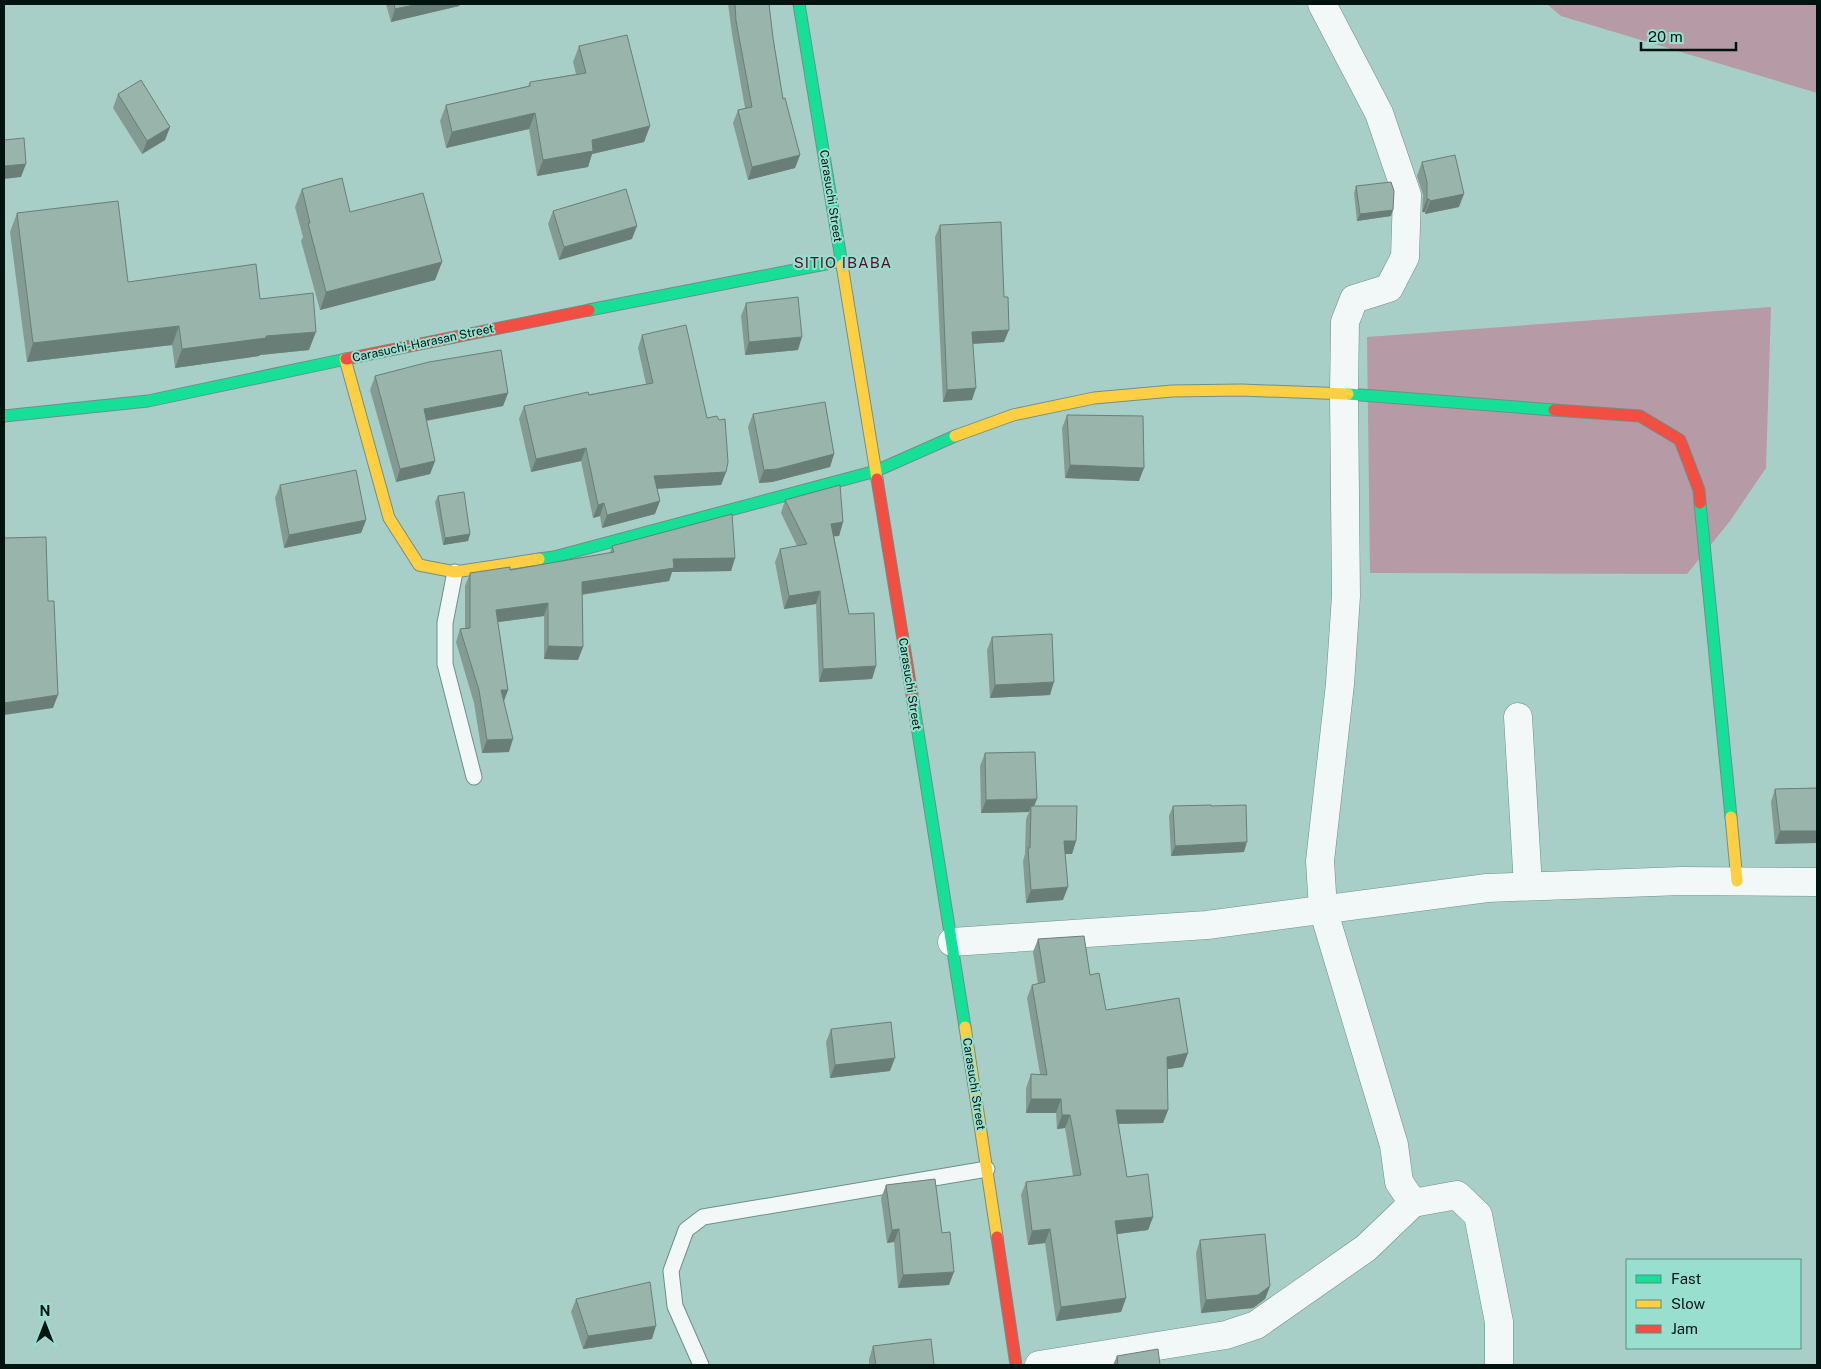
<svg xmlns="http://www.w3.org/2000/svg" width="1821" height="1369" viewBox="0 0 1821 1369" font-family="'Public Sans',sans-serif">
	<rect width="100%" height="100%" fill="#a8cfc7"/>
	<g fill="#b69aa5">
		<polygon points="1547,4 1817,4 1817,93 1561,16"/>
		<polygon points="1771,307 1766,468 1730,521 1687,574 1370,573 1367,337"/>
	</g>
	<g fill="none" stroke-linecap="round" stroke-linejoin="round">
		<defs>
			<g id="lane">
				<polyline points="455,572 445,623 445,664 474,777"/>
				<polyline points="701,1365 675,1306 671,1271 686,1230 703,1217 987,1169"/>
			</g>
			<g id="street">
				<polyline points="1322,4 1379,113 1407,195 1405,257 1389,288 1354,299 1345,322 1344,394 1346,596 1340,684 1320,861 1323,909 1394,1145 1399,1182 1413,1203 1457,1195 1478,1215 1499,1322 1499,1365"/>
				<polyline points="1518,717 1528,886"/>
				<polyline points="952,942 1207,925 1487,888 1681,881 1817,882"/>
				<polyline points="1039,1365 1226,1335 1256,1325 1366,1248 1413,1203"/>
			</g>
			<g id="fast">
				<polyline points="799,4 842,265"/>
				<polyline points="589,310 841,261"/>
				<polyline points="1348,394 1554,410"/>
				<polyline points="4,416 148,401 346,359"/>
				<polyline points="1700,503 1731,817"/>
				<polyline points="539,559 554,557 876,471 955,436"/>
				<polyline points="913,701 965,1027"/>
			</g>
			<g id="slow">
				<polyline points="842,265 877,479"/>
				<polyline points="345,359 389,518 419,565 455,572 539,559"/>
				<polyline points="955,436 1013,415 1094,398 1172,391 1241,390 1348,394"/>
				<polyline points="1731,817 1737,881"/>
				<polyline points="965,1027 997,1237"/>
			</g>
			<g id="jam">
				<polyline points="346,359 589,310"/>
				<polyline points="1554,410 1640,416 1680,440 1699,490 1700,503"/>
				<polyline points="877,479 913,701"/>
				<polyline points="997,1237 1016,1365"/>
			</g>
		</defs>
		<use href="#lane" stroke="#6f8f89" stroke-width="17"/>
		<use href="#street" stroke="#6f8f89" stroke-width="29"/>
		<use href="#fast" stroke="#6f8f89" stroke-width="13"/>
		<use href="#slow" stroke="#6f8f89" stroke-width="13"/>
		<use href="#jam" stroke="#6f8f89" stroke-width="13"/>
		<use href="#lane" stroke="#f2f8f7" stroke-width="15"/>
		<use href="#street" stroke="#f2f8f7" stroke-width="28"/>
		<use href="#fast" stroke="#16e098" stroke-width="11"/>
		<use href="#slow" stroke="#ffcf43" stroke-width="11"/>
		<use href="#jam" stroke="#f24e42" stroke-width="11"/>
	</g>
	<g fill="#839b93">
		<polygon points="386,4 460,4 459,6 391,22"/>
		<polygon points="728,4 769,4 773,38 783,99 800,155 795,168 748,180 733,123 738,110 745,108 732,34"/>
		<polygon points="579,46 650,126 644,142 592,154 588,167 537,176 529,129 446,148 440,121 446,105 528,86 530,82 576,74 573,62"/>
		<polygon points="118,94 170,127 165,140 142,154 113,108"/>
		<polygon points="1422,162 1459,207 1425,214 1425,212 1422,212 1423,195 1417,176"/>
		<polygon points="1356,186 1391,216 1357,221 1354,193"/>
		<polygon points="302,189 350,212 442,262 435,280 320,310 301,241 303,237 295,207"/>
		<polygon points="553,211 632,239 559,260 548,224"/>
		<polygon points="17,213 128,282 260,299 309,350 260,355 259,356 175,368 172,345 27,362 10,232"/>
		<polygon points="940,225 1004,342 973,344 972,400 943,402 935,237"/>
		<polygon points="746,303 798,350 745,355 741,316"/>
		<polygon points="642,335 707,418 726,472 721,485 657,489 655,514 602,528 600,516 593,518 581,461 531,472 519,419 524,406 646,384 638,348"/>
		<polygon points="375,376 508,393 503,406 426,421 435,461 430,474 396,482 370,390"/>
		<polygon points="753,414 834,454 830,467 772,482 759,483 748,427"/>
		<polygon points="1067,415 1139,481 1065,478 1062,428"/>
		<polygon points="280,485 366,520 361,533 284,548 275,498"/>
		<polygon points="438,496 470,534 468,541 443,545 435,502"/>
		<polygon points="785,500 843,522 839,536 834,536 849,614 876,666 872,679 819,682 816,604 784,609 775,562 780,549 797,546 781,513"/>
		<polygon points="612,546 735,558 731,571 672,572 669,581 582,595 583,647 578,660 544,659 544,616 498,622 508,690 504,701 509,752 482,753 474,703 456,642 460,629 465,628 465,586 470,573 510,570 610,553"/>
		<polygon points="992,637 1050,695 990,698 987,650"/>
		<polygon points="985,753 1034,806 1076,841 1072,854 1065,854 1063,900 1026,903 1023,861 1025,854 1026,819 1029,812 981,813 980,766"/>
		<polygon points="1817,788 1775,844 1771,802 1775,789"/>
		<polygon points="1173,806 1211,806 1244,852 1171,856 1169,816"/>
		<polygon points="1038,939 1090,975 1106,1010 1183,1067 1167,1069 1168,1110 1163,1123 1118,1124 1127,1177 1153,1217 1148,1230 1116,1234 1126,1298 1121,1312 1056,1321 1045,1243 1028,1245 1021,1195 1026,1182 1073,1176 1065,1128 1057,1129 1056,1113 1026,1113 1026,1088 1031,1074 1040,1074 1027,998 1032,985 1038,984 1033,952"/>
		<polygon points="831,1029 890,1071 830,1078 826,1042"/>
		<polygon points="886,1185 949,1285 898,1288 894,1242 887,1243 881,1198"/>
		<polygon points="1200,1240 1270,1286 1265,1299 1253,1308 1201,1313 1196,1253"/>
		<polygon points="576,1299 652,1339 583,1349 571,1312"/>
		<polygon points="873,1346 934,1365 869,1365 869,1359"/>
		<polygon points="1117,1356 1160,1365 1113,1365"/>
	</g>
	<g fill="#6a7e78">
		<polygon points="419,4 460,4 459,6 391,22 395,9"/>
		<polygon points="535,113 529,129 446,148 452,132"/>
		<polygon points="650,126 644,142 592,154 588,167 537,176 543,160 592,140"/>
		<polygon points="170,127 165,140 142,154 147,141"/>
		<polygon points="800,155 795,168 748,180 752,167"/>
		<polygon points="26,164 21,177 4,179 4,166"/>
		<polygon points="1464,194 1459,207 1425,214 1430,201"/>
		<polygon points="1427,199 1429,199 1425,212 1422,212"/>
		<polygon points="1393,210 1391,216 1357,221 1360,214"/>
		<polygon points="637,226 632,239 559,260 564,247"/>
		<polygon points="442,262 435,280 320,310 326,292"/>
		<polygon points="179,326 172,345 27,362 33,343"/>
		<polygon points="1009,330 1004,342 968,344 972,332"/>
		<polygon points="316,332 309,350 260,355 259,356 175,368 182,349 266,336"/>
		<polygon points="802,337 798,350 745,355 749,342"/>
		<polygon points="976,388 972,400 943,402 947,390"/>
		<polygon points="508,393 503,406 419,422 424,409"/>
		<polygon points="586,448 581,461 531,472 536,459"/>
		<polygon points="834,454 830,467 772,482 759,483 764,470"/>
		<polygon points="435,461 430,474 396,482 400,469"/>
		<polygon points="1070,465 1144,468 1139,481 1065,478"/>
		<polygon points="726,472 721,485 650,489 654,476"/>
		<polygon points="660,501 655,514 602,528 607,515"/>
		<polygon points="604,503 600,516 593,518 598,505"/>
		<polygon points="366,520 361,533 284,548 289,535"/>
		<polygon points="843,522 839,536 826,537 831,524"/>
		<polygon points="470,534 468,541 443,545 445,538"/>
		<polygon points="735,558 731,571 672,572 669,581 577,595 582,582 673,559"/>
		<polygon points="820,591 816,604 784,609 789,596"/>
		<polygon points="548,603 544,616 491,623 496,610"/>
		<polygon points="548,646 583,647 578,660 544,659"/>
		<polygon points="876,666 872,679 819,682 823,669"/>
		<polygon points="1054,682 1050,695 990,698 995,685"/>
		<polygon points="501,690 508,690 503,703"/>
		<polygon points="58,695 53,708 4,715 4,703"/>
		<polygon points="513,739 509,752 482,753 487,740"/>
		<polygon points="1037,799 1032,812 1031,806 1029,812 981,813 986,800"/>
		<polygon points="1780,831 1817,831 1817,843 1775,844"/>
		<polygon points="1064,841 1076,841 1072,854 1059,854"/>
		<polygon points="1247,842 1244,852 1171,856 1175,846"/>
		<polygon points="1068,887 1063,900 1026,903 1031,890"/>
		<polygon points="1188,1053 1183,1067 1162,1070 1167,1057"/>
		<polygon points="895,1058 890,1071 830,1078 835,1065"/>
		<polygon points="1031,1099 1061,1099 1056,1113 1026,1113"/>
		<polygon points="1116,1110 1168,1110 1163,1123 1111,1124"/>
		<polygon points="1062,1115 1070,1115 1065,1128 1057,1129"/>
		<polygon points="1153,1217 1148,1230 1110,1235 1115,1221"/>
		<polygon points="899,1229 894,1242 887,1243 892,1230"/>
		<polygon points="1050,1229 1045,1243 1028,1245 1032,1231"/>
		<polygon points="954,1272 949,1285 898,1288 903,1275"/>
		<polygon points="1270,1286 1265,1299 1253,1308 1201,1313 1206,1300"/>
		<polygon points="1126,1298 1121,1312 1056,1321 1061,1307"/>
		<polygon points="656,1326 652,1339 583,1349 588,1336"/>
	</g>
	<g fill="#98b4ab" stroke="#6a7e78">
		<polygon points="394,4 419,4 395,9"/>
		<polygon points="735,4 769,4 773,38 783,99 785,98 800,155 752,167 738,110 752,107 736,21"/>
		<polygon points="627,35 650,126 592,140 593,151 543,160 535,113 452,132 446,105 530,86 530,82 586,73 579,46"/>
		<polygon points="141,80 170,127 147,141 118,94"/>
		<polygon points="24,138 26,164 4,166 4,140"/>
		<polygon points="1455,155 1464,194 1430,201 1429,199 1427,199 1427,182 1422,162"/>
		<polygon points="342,178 350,212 423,193 442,262 326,292 308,223 310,223 302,189"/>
		<polygon points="1391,182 1394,191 1393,210 1360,214 1356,186"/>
		<polygon points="626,189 637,226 564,247 553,211"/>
		<polygon points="118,201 128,282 256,264 260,299 313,293 316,332 266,336 266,338 182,349 179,326 33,343 17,213"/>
		<polygon points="1001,222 1004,297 1008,297 1009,330 972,332 976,388 947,390 940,225"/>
		<polygon points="798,297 802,337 749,342 746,303"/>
		<polygon points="686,325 707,418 717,416 719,420 725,419 728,462 726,472 654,476 660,501 607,515 604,503 598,505 586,448 536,459 524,406 588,392 589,395 653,383 642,335"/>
		<polygon points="501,350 508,393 424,409 435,461 400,469 375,376 429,362"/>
		<polygon points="825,402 834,454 777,469 764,470 753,414"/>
		<polygon points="1067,415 1143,416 1144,468 1070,465"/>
		<polygon points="356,470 366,520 289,535 280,485"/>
		<polygon points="840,485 843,522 831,524 849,614 874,613 876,666 823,669 820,591 789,596 780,549 807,544 785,500"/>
		<polygon points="464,492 470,534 445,538 438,496"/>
		<polygon points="732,514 735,558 673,559 674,568 582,582 583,647 548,646 548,603 496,610 508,690 501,690 513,739 487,740 479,690 460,629 470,628 470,573 510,567 510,570 614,552 612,546"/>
		<polygon points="46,537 48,601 54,601 58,695 4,703 4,538"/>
		<polygon points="1052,634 1054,682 995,685 992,637"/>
		<polygon points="1035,752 1037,799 986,800 985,753"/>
		<polygon points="1817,788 1817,831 1780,831 1775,789"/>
		<polygon points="1211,805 1211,806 1246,805 1247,842 1175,846 1173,806"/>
		<polygon points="1031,806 1077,806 1076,841 1064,841 1068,887 1031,890 1028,848 1030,848"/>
		<polygon points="1084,936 1090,975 1099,973 1106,1010 1179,998 1188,1053 1167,1057 1168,1110 1116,1110 1127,1177 1148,1174 1153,1217 1115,1221 1126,1298 1061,1307 1050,1229 1032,1231 1026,1182 1081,1175 1070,1115 1062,1115 1061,1099 1031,1099 1031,1074 1047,1075 1032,985 1045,982 1038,939"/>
		<polygon points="891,1022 895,1058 835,1065 831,1029"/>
		<polygon points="935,1179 942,1233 950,1232 954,1272 903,1275 899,1229 892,1230 886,1185"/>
		<polygon points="1265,1234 1270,1286 1258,1295 1206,1300 1200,1240"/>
		<polygon points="650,1282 656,1326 588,1336 576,1299"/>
		<polygon points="931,1339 934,1365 876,1365 873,1346"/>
		<polygon points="1158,1349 1160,1365 1118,1365 1117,1356"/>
	</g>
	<g text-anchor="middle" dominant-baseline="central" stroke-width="4" stroke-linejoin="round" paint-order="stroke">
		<g font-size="12" fill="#00140f" stroke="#98dfd0">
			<text transform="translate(831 196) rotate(81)">Carasuchi Street</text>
			<text transform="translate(423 343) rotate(-12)">Carasuchi-Harasan Street</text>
			<text transform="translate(910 684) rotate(81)">Carasuchi Street</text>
			<text transform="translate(974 1084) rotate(81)">Carasuchi Street</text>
		</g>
		<g font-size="15" letter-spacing="1" fill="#520f2b" stroke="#98dfd0">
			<text x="843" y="262">SITIO IBABA</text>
		</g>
	</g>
	<rect width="1821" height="1369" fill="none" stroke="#00140f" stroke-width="10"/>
	<rect x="1626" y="1259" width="175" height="90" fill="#98dfd0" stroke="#5b8e83"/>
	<rect x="1636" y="1275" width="25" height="8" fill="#16e098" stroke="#5b8e83"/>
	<text x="1671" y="1284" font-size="15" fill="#00140f">Fast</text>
	<rect x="1636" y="1300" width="25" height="8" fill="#ffcf43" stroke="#5b8e83"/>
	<text x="1671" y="1309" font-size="15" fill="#00140f">Slow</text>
	<rect x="1636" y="1325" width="25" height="8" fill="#f24e42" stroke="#5b8e83"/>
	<text x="1671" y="1334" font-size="15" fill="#00140f">Jam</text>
	<g transform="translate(45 1324)" stroke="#98dfd0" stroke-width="4" paint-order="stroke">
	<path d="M0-4L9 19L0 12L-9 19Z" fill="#00140f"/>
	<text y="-8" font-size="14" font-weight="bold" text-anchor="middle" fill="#00140f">N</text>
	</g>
	<path d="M1641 42v8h95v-8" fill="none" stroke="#00140f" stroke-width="2.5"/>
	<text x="1648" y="42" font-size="15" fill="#00140f" stroke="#98dfd0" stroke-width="4" paint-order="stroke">20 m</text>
</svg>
